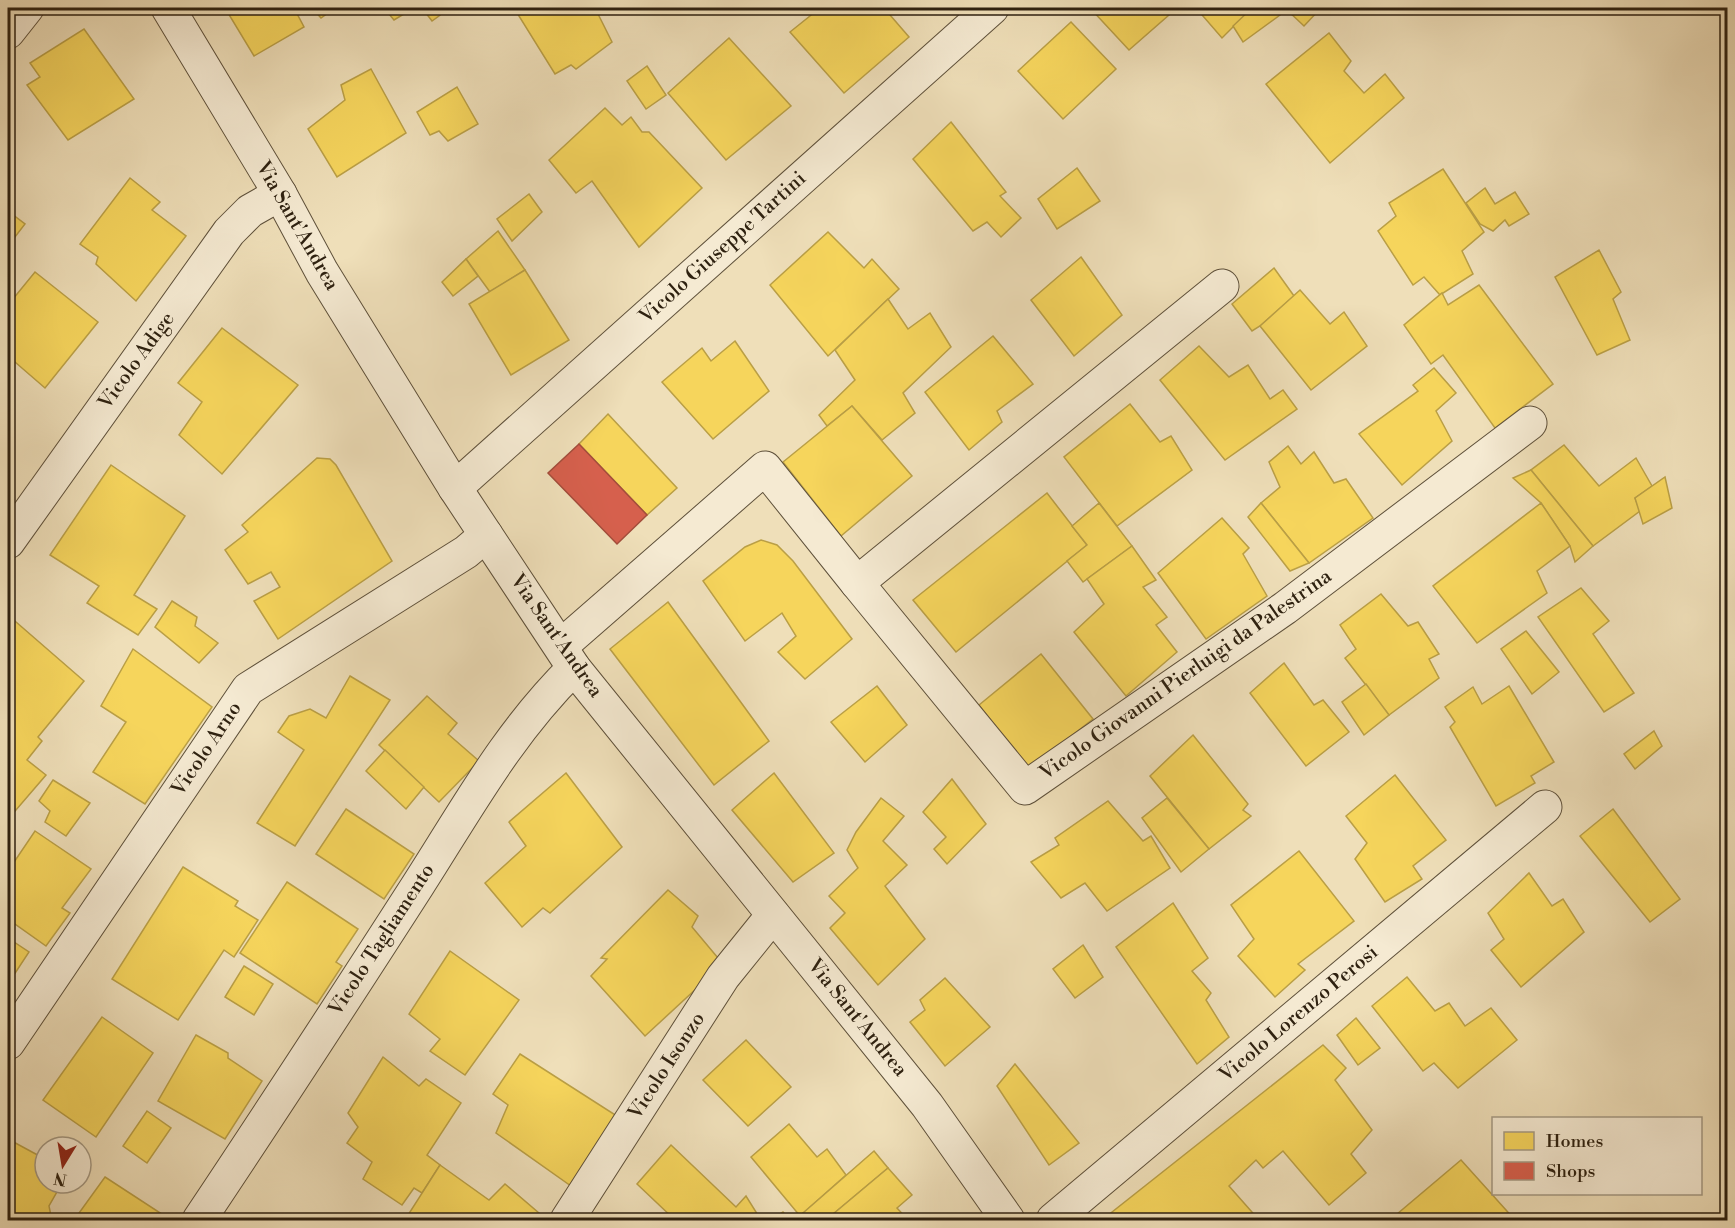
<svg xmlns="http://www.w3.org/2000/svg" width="1735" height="1228" viewBox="0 0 1735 1228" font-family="'Libre Bodoni',serif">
	<rect width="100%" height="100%" fill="#efdfb9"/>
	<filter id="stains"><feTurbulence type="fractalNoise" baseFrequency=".00333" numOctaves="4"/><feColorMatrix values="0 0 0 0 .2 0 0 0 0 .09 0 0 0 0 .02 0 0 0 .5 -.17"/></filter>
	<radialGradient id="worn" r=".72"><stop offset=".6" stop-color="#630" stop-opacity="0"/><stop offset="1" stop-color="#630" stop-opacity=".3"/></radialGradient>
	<g fill="#f6d55c" stroke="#ba9f45" stroke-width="1.5">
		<polygon points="225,8 294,8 304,27 254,56"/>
		<polygon points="312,8 335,8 321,18"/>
		<polygon points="384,8 414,8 394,20"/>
		<polygon points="422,8 450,8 432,21"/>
		<polygon points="514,8 595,8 612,42 576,69 571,65 555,74"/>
		<polygon points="820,8 884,8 909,37 844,93 790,32"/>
		<polygon points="1090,8 1177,8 1129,50"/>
		<polygon points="1196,8 1252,8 1222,38"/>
		<polygon points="1252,8 1321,8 1304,26 1287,10 1243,42 1233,26"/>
		<polygon points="1071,22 1116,69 1063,119 1018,71"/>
		<polygon points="84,29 134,99 68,140 27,85 40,77 30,63"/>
		<polygon points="1329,33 1351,61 1344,71 1364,93 1385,74 1404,98 1330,163 1266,84"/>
		<polygon points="729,38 791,106 726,160 668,93"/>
		<polygon points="647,66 666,95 646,109 627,81"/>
		<polygon points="371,69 406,133 337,177 308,129 345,100 341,85"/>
		<polygon points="457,87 478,124 448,141 439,131 430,135 417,112"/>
		<polygon points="605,108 622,125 631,117 642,132 649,132 702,188 639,247 592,181 576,193 549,160"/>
		<polygon points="951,122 1006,192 1000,196 1021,218 1001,237 987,222 973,231 913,159"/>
		<polygon points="1077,168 1100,201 1057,229 1038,199"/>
		<polygon points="1443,169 1484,232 1462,251 1473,274 1440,295 1424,277 1413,285 1378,231 1396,216 1389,203"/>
		<polygon points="130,178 160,202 152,210 186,236 136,301 96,264 98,257 80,244"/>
		<polygon points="1485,188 1495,204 1515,192 1529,214 1509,226 1505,220 1493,231 1480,224 1466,203"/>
		<polygon points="529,194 542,212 512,241 497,219"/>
		<polygon points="8,211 25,224 8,246"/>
		<polygon points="498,231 525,270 490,292 466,259"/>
		<polygon points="828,232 864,268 872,259 899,289 828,356 770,285"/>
		<polygon points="1599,250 1621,292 1613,299 1630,340 1597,355 1555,277"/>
		<polygon points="1081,257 1122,315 1074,356 1031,300"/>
		<polygon points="466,259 478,276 453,296 442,282"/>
		<polygon points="1274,268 1294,296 1260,326 1252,331 1232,304"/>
		<polygon points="525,270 569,340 511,375 469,304"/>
		<polygon points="35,272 98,322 45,388 8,356 8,305"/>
		<polygon points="1479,285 1553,384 1495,428 1443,355 1431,364 1404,325 1442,293 1448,305"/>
		<polygon points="1300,290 1330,324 1344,312 1367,346 1311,390 1260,326"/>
		<polygon points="888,299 908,329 930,313 951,347 903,393 915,413 882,440 852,406 827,426 819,415 855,380 835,350"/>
		<polygon points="222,328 298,385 222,474 179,435 202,402 178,383"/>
		<polygon points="993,336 1033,384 997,411 1002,422 969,450 925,392"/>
		<polygon points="735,341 769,391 713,439 662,382 702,348 711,361"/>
		<polygon points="1199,346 1229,377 1248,365 1270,399 1283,390 1297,409 1225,460 1160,380"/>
		<polygon points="1434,368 1456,393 1436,411 1452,441 1402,485 1359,434 1418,391 1413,385"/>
		<polygon points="1130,404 1160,442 1171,436 1192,470 1117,526 1064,457"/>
		<polygon points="852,406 912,476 841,536 783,462"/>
		<polygon points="608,414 677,488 647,515 579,444"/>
		<polygon points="1564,445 1599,486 1636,458 1652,486 1635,498 1640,511 1593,546 1531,470"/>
		<polygon points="1288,446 1301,464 1314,452 1334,483 1346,479 1373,518 1309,563 1261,503 1280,487 1269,462"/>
		<polygon points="317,458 330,459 336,465 392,561 278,639 254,601 280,587 271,572 248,584 225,550 248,532 242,525"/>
		<polygon points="111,465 185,516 134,595 157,609 138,635 87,603 99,586 50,555"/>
		<polygon points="1531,470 1593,546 1575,562 1570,546 1541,503 1513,478"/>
		<polygon points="1665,477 1672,508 1643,524 1635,498"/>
		<polygon points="1047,493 1087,545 956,652 913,600"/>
		<polygon points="1099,503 1132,546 1083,582 1067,561 1087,545 1072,526"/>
		<polygon points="1261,503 1309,563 1290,571 1248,517"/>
		<polygon points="1541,503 1570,546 1537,571 1547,593 1477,643 1433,586"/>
		<polygon points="1222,518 1249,548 1243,554 1267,596 1206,639 1158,573"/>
		<polygon points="761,540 777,545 793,561 852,639 805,679 778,652 796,636 782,613 745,641 703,581 745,547"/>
		<polygon points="1132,546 1156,580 1143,587 1167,617 1156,625 1177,652 1126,696 1074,632 1104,604 1087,579"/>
		<polygon points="1581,588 1609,621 1593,634 1634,693 1604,712 1538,617"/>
		<polygon points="1381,594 1408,626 1418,622 1439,654 1429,659 1439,678 1389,715 1345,658 1356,649 1340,625"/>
		<polygon points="172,601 197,617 195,626 218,643 199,663 155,627"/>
		<polygon points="668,602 769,741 714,785 610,649"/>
		<polygon points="8,615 84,681 38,737 42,741 27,760 46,775 10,817 8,815"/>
		<polygon points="1526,631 1559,672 1532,694 1501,649"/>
		<polygon points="133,649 212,707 145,804 93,772 126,722 101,706"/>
		<polygon points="1041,654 1093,719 1028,770 979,705"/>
		<polygon points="1284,663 1314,705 1323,700 1349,732 1306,766 1250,693"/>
		<polygon points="350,676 390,700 295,846 257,823 304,750 278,732 289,716 310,709 326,718"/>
		<polygon points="1366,684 1389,715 1364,735 1342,702"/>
		<polygon points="877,686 907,725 865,762 831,722"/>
		<polygon points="1509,686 1554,762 1531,776 1535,783 1496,806 1450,727 1455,722 1445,707 1473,687 1482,704"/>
		<polygon points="427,696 457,723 448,734 479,761 439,802 379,745"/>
		<polygon points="1654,731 1662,746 1635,769 1624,754"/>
		<polygon points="1193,735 1248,804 1243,810 1251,816 1209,849 1150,776"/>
		<polygon points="385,750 424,787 406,809 366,771"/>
		<polygon points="566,773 622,847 550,913 543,908 522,927 485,883 526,846 509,822"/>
		<polygon points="774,773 834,853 793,882 732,810"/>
		<polygon points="1395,775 1446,840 1413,866 1422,879 1385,902 1355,859 1367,843 1346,816"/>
		<polygon points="952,779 986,824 947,864 934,849 946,837 923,812"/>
		<polygon points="53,780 90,803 66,836 45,822 50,811 39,801"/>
		<polygon points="881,798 904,816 883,841 907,865 885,886 925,939 878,985 830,928 845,913 829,896 858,868 847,850 856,832"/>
		<polygon points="1167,798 1209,849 1181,872 1142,818"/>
		<polygon points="1108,801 1143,841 1151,836 1170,868 1107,911 1085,883 1061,898 1031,862 1059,845 1055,838"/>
		<polygon points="346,809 414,854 384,899 316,854"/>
		<polygon points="1613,809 1680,899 1650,922 1580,836"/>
		<polygon points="35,831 91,869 62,908 70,913 46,946 8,919 8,871"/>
		<polygon points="1299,851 1354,921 1298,964 1305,970 1275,997 1238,956 1254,939 1231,905"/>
		<polygon points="183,867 238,901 235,906 258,920 234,957 224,950 178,1020 112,979"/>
		<polygon points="1529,873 1552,906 1563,899 1584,932 1521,987 1491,950 1504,939 1488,913"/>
		<polygon points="287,882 358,929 336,962 342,966 317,1004 240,953"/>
		<polygon points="668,890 698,916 692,927 723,964 645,1036 591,976 607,959 601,958"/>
		<polygon points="1173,903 1208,958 1192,971 1211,993 1206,1000 1229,1037 1197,1064 1116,947"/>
		<polygon points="8,938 29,952 8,984"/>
		<polygon points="1083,945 1103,977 1075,998 1053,969"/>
		<polygon points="450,951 519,1000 465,1075 430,1051 440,1039 409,1014"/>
		<polygon points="244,966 273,984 254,1015 225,997"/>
		<polygon points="1407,977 1435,1011 1449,1003 1465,1026 1491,1008 1517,1040 1458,1088 1434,1063 1423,1071 1372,1006"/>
		<polygon points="945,978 990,1027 945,1066 910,1022 925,1010 920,1000"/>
		<polygon points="102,1017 153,1053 96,1137 43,1100"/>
		<polygon points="1356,1018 1380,1048 1358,1065 1337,1035"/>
		<polygon points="196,1035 228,1053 228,1058 262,1081 225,1139 158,1101"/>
		<polygon points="746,1040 791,1087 748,1126 703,1080"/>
		<polygon points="1323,1045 1346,1068 1335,1080 1372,1130 1351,1154 1366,1173 1329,1205 1283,1151 1263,1168 1256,1160 1229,1186 1259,1220 1102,1220"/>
		<polygon points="520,1054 620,1118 571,1186 496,1133 508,1105 493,1094"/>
		<polygon points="383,1057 419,1086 426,1079 461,1103 427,1155 440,1165 422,1193 414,1188 402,1205 363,1179 372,1162 347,1143 358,1127 348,1113"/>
		<polygon points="1015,1064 1079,1143 1049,1165 997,1086"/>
		<polygon points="147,1111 171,1128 147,1163 123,1146"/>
		<polygon points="789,1124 817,1157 827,1149 846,1175 800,1216 751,1157"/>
		<polygon points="8,1139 45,1159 45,1183 62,1183 49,1206 51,1216 47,1220 8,1220"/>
		<polygon points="62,1140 70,1147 56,1147"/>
		<polygon points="671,1145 736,1207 746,1196 761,1220 675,1220 637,1184"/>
		<polygon points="874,1151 888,1168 826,1220 795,1220"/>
		<polygon points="1461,1160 1515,1220 1390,1220"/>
		<polygon points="440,1165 489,1200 505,1184 546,1219 545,1220 415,1220 408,1215"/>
		<polygon points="888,1168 912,1195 897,1208 908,1220 826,1220"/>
		<polygon points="105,1177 171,1220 74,1220"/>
		<polygon points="783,1212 790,1220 770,1220"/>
	</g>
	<polygon fill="#d6604d" stroke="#a44d3b" stroke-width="1.5" points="579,444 647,515 617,544 548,473"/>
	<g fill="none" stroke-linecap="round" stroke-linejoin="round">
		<defs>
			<g id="minor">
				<polyline points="8,32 27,8"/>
				<polyline points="1222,286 857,583 1025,788 1285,608 1530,423"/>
				<polyline points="455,488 992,8"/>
				<polyline points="8,542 229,232 250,211 280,194"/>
				<polyline points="561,646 765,468 857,583"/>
				<polyline points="8,1043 248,689 466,552 486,535"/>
				<path d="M199,1220C273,1109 346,997 418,885C468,807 508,733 574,668"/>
				<polyline points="567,1220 723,977 773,915"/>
				<polyline points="1053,1220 1545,807"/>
			</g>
			<polyline id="tertiary" points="168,8 280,194 322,272 455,488 574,668 927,1105 1008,1220"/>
		</defs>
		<use href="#minor" stroke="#5e503a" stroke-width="35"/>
		<use href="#tertiary" stroke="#5e503a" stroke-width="35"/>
		<use href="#minor" stroke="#f5ead2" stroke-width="33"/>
		<use href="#tertiary" stroke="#f5ead2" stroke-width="33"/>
	</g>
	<g text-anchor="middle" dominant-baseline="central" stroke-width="6" stroke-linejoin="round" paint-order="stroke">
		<g font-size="20" fill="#2e2110" stroke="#f5ead2">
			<text transform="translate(297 226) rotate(60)">Via Sant'Andrea</text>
			<text transform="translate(723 248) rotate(-42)">Vicolo Giuseppe Tartini</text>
			<text transform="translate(137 361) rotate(-54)">Vicolo Adige</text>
			<text transform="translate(556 636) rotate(55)">Via Sant'Andrea</text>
			<text transform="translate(1186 675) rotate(-35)">Vicolo Giovanni Pierluigi da Palestrina</text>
			<text transform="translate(207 749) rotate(-56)">Vicolo Arno</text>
			<text transform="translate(382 940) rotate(-57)">Vicolo Tagliamento</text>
			<text transform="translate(1299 1014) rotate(-40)">Vicolo Lorenzo Perosi</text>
			<text transform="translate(857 1018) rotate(51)">Via Sant'Andrea</text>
			<text transform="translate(667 1066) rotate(-57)">Vicolo Isonzo</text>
		</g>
	</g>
	<rect width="1735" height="1228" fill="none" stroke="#efdfb9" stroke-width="30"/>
	<rect x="9" y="9" width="1717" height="1210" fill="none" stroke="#2e2110" stroke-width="3"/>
	<rect x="15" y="15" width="1705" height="1198" fill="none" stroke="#2e2110" stroke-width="1.5"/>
	<rect x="1492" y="1117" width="210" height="78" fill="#f5ead2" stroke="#a59a84" stroke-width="1.5"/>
	<rect x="1504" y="1132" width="30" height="18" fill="#f6d55c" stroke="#a59a84" stroke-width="1.5"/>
	<text x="1546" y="1147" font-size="18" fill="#2e2110">Homes</text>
	<rect x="1504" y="1162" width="30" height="18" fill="#d6604d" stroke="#a59a84" stroke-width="1.5"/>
	<text x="1546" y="1177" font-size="18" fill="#2e2110">Shops</text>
	<g transform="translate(63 1165) rotate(191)"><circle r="28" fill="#f5ead2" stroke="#a59a84" stroke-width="1.5"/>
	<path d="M0-4.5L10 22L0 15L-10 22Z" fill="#8f2418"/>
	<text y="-9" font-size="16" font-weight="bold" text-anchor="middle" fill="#2e2110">N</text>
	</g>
	<rect width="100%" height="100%" filter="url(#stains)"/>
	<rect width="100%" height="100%" fill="url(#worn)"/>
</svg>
